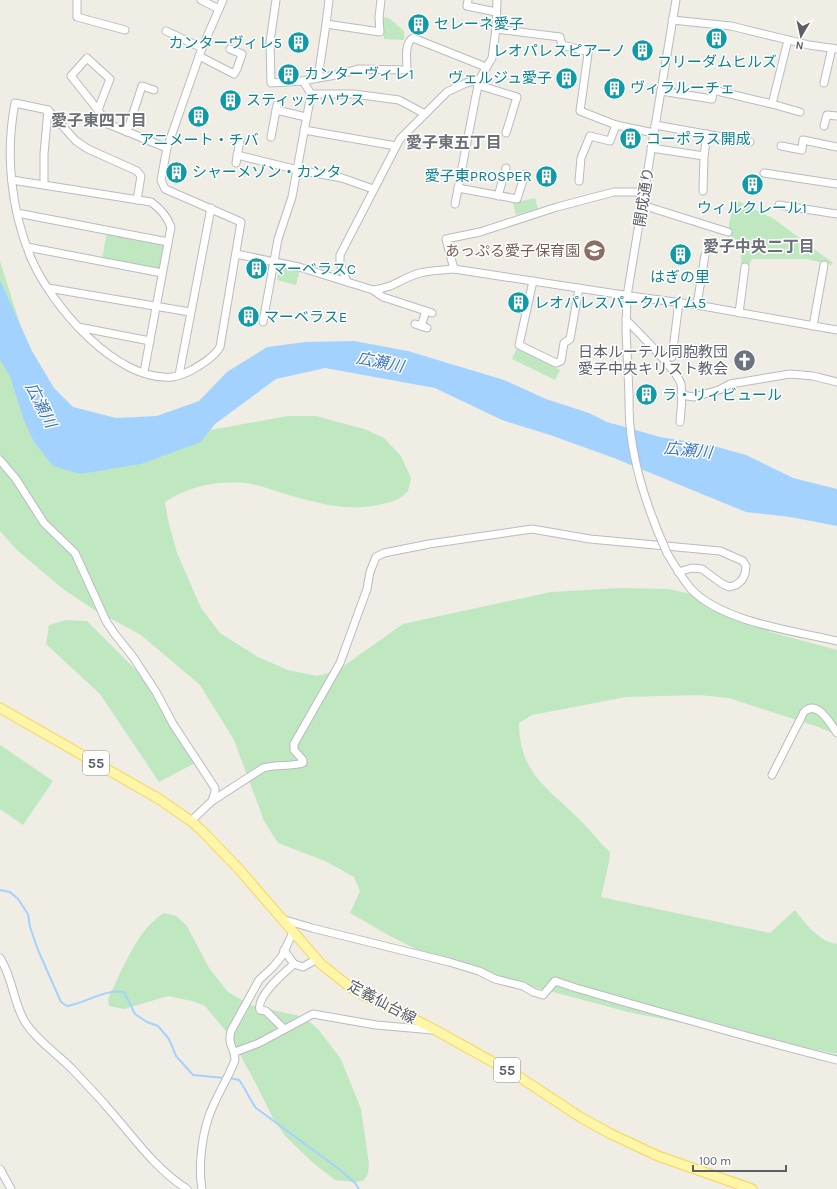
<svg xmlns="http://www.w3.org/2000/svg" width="837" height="1189" viewBox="0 0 837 1189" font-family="Karla,'Noto Sans JP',sans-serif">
	<rect width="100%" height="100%" fill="#efede4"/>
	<g fill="#bfe8c1">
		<polygon points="382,16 390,19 404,31 404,40 384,39"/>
		<polygon points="535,198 538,209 516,215 513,203"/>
		<path d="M738,201L774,219L833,263L831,265L807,259H752L749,266L741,265V251L735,248L736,242C723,230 731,214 738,201Z"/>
		<polygon points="107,232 164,242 159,270 102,259"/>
		<path d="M0,261L31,359L60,407L120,427L205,431L288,416H316L364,429L384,438L401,456L411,478L408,491C397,502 393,501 378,505C346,512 313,502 282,493C270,489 257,484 244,483C215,481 190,486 165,502L168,520L177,553L201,608L220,633L258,657L288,670L317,676L338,670L403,624L551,592L620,588L668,589L696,595L705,600L728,608L770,632L837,650V735L818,727L729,698L699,695L626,697L532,715L519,723C519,775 551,790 583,823C592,832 600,843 610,852L609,862L601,897L770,933L795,910C806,924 818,941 837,944V1054L628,1012L444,963L390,936L350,913L360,891L354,877L325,861L278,843L264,821L234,740L200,685L141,635L93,609L63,589L17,550L0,531Z"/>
		<polygon points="280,267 300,269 296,285 277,280"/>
		<polygon points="517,348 560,370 555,380 512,359"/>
		<polygon points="66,620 87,621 141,675 197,762 159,782 100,694 46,644 49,625"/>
		<polygon points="0,745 53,781 23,825 0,809"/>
		<path d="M164,913L176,916L187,926L209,968L228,992L251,1005L304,1017L318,1029L341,1059L361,1109L369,1164L368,1174L363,1181L354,1182L335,1180L312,1162L285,1136L274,1120L255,1082L230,1036L205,1006L192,1001L168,996L124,1009L109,1006L108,999C122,971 137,929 164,913Z"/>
	</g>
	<polygon fill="#a4d2ff" points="0,280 32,351 54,388 73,407 116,418 157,416 199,401 227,372 267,347 306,342 354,341 408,351 441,361 504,380 546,399 589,413 607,422 660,437 710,445 746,455 793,478 837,489 837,526 790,517 746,512 614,458 550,435 502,420 435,388 325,368 276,379 215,424 201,442 141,464 80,474 53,466 34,442 23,418 10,376 0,360"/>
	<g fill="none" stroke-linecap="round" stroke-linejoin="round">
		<g stroke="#a4d2ff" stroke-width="2">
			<path d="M0,890L10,892L18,899L28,914L30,927L38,950L61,1002L67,1006C87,1003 103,989 124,992L135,1014L147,1022L158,1026L169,1039L176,1056L193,1075L225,1078"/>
			<path d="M230,1078L239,1080C246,1089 249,1099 256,1108L339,1169L355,1183L359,1189"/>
		</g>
		<defs>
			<g id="minor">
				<polyline points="77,0 77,17 125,30"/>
				<polyline points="201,0 219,9"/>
				<polyline points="276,0 270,42 271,83 303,81 311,94 354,94 399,100 425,114"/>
				<polyline points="329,0 326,24 380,32 379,17 381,0"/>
				<polyline points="468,0 467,6 496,12"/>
				<polyline points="672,20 731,26 809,45 837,49"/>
				<polyline points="496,29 560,37 562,45 586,51 588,54 580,111 616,125 654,133"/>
				<polyline points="166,31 202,48"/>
				<polyline points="199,56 234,74 237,69 242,54 230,49"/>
				<path d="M318,78L342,74L358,69L407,70C407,60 404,43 413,38L486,67"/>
				<polyline points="303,81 318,78 326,24"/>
				<polyline points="824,83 832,48"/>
				<polyline points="478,85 517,97 506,133"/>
				<polyline points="661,91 712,99 713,90 772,104 788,40"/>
				<polyline points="772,104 800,112"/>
				<polyline points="98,110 71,76 87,58 110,79 98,110 108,124 167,148"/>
				<polyline points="276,110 306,117"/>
				<polyline points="655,125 750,142"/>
				<polyline points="824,126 827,115 837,116"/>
				<polyline points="304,130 396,146"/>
				<polyline points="127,132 142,86 154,90"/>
				<polyline points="271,137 277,105"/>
				<polyline points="781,146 802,150 803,140 837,147"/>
				<polyline points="651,148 704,156 703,191"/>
				<polyline points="237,155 298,170 342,178 373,189"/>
				<polyline points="704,156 707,134"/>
				<polyline points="236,163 240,140"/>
				<polyline points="764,173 837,184"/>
				<path d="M12,180L151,202C161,209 167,216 171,227L144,372"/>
				<polyline points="579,181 581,158 590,136 610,141 616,125"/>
				<polyline points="44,185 44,154 48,110"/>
				<polyline points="458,188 517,199 525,174"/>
				<polyline points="645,192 614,192 557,207 480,232 446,239 454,269 630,296 697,305 837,330"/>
				<polyline points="498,196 506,168"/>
				<path d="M137,200L141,176L137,171L88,149L76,141L48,110L15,103C5,154 11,210 31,258C51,305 116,382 172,377C179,376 186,373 192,370C202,364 214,357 220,347L241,222L165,189L161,180L167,148L202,48L223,0"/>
				<polyline points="455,204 479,80"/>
				<polyline points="642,205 728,232"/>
				<polyline points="779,205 837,214"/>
				<polyline points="17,213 168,242"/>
				<polyline points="27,247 162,273"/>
				<path d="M236,254L299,267L373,290C394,288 401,278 420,273C431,270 443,270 454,269"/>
				<polyline points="533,281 519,345 556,363 561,361 564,343 570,339 579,288"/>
				<polyline points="347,282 340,264 340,255 400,139 447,92 466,83 479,80 492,58 496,29 497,0"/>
				<polyline points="48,288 190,312"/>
				<polyline points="373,290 383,297 432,313"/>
				<polyline points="697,305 705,255"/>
				<polyline points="739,313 745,267"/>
				<path d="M626,320C638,332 677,370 681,384C683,396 681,410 680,422"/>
				<polyline points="263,322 278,239 292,197 311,94"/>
				<polyline points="415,324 427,328"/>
				<polyline points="421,326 426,311"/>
				<polyline points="813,326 824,265"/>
				<polyline points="78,327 150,341"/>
				<polyline points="660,355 672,357 679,302"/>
				<polyline points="179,375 211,208"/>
				<polyline points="629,395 626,330 627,296 676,0"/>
				<polyline points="681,395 694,397 719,390 730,384 790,374 813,376 837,382"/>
				<polyline points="0,460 16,479 44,523 75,553 106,621 114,633 133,657 156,692 173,724 215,788 215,792 212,801"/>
				<path d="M667,553C674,565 682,578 691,589C722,622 794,631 837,641"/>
				<path d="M772,775L804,712C817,699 830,723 837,733"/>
				<path d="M191,821L212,801L263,768C276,764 290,767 303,763V760L294,750V744L340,663L367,589L370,572L376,557L384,553L429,544L532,529L590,539L720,551L743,561L746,566L745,574L742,580L736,585L729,587L721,583L702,569L692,568L678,572"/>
				<path d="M282,919L312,928L449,962L479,971L495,979L523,986L533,992L543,995L555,981L576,988C663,1013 749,1038 837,1060"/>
				<polyline points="284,950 294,964 303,967 317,959"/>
				<path d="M0,958C13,978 13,1002 25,1022C38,1042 58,1054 74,1071C85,1083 97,1095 107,1107C133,1136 154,1168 187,1189"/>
				<path d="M284,1029L266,1011L260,1010C256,996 284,973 294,964"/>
				<polyline points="235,1052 259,1043 313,1014 376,1025 433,1030"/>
				<polyline points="0,1169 11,1189"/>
				<path d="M202,1189C198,1167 202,1136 209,1116C216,1096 228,1079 235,1060C235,1047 227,1046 231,1031L259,980L273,967L282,956L293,932"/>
			</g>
			<polyline id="major" points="0,708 159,799 191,821 201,830 237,867 321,964 350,987 365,996 395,1009 437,1031 518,1076 580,1117 611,1134 658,1156 752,1189"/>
		</defs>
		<use href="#minor" stroke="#b9bbc0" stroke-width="9"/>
		<use href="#major" stroke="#f8d453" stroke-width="11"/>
		<use href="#minor" stroke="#fff" stroke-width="7"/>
		<use href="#major" stroke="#fff6a9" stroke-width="9"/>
		<defs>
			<path id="minor-bridge" d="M629,395C629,405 629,415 630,426C634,470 649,513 667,553"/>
		</defs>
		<use href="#minor-bridge" stroke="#b9bbc0" stroke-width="9" stroke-linecap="butt"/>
		<use href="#minor-bridge" stroke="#fff" stroke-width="7"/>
	</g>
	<defs>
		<symbol id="building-disc" viewBox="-11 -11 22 22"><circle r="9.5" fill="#0f9aa8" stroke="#fff"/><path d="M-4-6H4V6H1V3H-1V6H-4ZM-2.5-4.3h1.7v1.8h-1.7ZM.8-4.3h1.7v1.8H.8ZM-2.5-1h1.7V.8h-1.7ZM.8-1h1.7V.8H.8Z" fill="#fff"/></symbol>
		<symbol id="school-disc" viewBox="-11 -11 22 22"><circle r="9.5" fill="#8d6e63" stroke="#fff"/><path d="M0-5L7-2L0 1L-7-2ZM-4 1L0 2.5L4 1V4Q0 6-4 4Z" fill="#fff"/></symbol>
		<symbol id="church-disc" viewBox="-11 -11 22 22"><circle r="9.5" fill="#6b7280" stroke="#fff"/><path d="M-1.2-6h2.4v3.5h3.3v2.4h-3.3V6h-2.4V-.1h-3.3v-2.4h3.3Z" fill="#fff"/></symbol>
	</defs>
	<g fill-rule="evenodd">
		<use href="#building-disc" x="406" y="12" width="25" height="25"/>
		<use href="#building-disc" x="704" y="26" width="25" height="25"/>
		<use href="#building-disc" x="286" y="30" width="25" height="25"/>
		<use href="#building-disc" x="630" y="38" width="25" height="25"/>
		<use href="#building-disc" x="276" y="62" width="25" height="25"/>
		<use href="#building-disc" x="554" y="66" width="25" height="25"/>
		<use href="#building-disc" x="602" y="76" width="25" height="25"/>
		<use href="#building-disc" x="218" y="88" width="25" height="25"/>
		<use href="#building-disc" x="186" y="104" width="25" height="25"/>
		<use href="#building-disc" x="618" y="126" width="25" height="25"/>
		<use href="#building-disc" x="164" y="160" width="25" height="25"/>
		<use href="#building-disc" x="534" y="164" width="25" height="25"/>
		<use href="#building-disc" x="740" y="172" width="25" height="25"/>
		<use href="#school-disc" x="582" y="238" width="25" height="25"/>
		<use href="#building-disc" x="668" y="242" width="25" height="25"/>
		<use href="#building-disc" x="244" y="256" width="25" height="25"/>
		<use href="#building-disc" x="506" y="290" width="25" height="25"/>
		<use href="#building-disc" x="236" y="304" width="25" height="25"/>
		<use href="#church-disc" x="732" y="348" width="25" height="25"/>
		<use href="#building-disc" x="634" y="382" width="25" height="25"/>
	</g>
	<g text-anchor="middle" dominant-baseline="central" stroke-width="3" stroke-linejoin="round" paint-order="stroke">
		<g fill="#fff" stroke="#8d8f93" stroke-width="1">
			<rect x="83" y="751" width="26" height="24" rx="3"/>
			<rect x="494" y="1058" width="26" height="24" rx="3"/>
		</g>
		<g font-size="14" font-weight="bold" fill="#5c5f65">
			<text x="96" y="763">55</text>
			<text x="507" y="1070">55</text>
		</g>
		<g font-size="15" fill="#0d838f" stroke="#fff" text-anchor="start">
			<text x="434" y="24">セレーネ愛子</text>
			<text x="282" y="43" text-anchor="end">カンターヴィレ5</text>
			<text x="626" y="51" text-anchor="end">レオパレスピアーノ</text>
			<text x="717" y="62" text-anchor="middle">フリーダムヒルズ</text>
			<text x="304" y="74">カンターヴィレ1</text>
			<text x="552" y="78" text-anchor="end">ヴェルジュ愛子</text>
			<text x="630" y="88">ヴィラルーチェ</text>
			<text x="246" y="100">スティッチハウス</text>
			<text x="646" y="139">コーポラス開成</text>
			<text x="199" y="140" text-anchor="middle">アニメート・チバ</text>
			<text x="192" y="172">シャーメゾン・カンタ</text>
			<text x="532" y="176" text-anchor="end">愛子東PROSPER</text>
			<text x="752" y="208" text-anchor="middle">ウィルクレール1</text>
			<text x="272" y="269">マーベラスC</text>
			<text x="680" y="277" text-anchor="middle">はぎの里</text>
			<text x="534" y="303">レオパレスパークハイム5</text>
			<text x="264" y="317">マーベラスE</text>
			<text x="662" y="395">ラ・リィビュール</text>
		</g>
		<g font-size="15" fill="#5c5f65" stroke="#fff">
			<text transform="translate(644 197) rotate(-81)">開成通り</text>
			<text transform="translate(382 1002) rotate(28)">定義仙台線</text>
		</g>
		<g font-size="15" fill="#785e54" stroke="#fff" text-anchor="end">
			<text x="580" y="251">あっぷる愛子保育園</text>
		</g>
		<g font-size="15" fill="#5b616d" stroke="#fff" text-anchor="end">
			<text x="728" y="352">日本ルーテル同胞教団<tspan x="728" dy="17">愛子中央キリスト教会</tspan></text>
		</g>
		<g font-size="16" font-weight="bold" fill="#6d7177" stroke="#fff">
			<text x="99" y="120">愛子東四丁目</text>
			<text x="454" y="142">愛子東五丁目</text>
			<text x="759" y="246">愛子中央二丁目</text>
		</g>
		<g font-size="16" font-style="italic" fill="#3e75c0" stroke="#fff">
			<text transform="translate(380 362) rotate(11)">広瀬川</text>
			<text transform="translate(41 405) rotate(63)">広瀬川</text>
			<text transform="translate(688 450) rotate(6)">広瀬川</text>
		</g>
	</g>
	<g transform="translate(801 36) rotate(189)" stroke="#ffffff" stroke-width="3" paint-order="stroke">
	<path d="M0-3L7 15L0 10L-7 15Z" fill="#5c5f65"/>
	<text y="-6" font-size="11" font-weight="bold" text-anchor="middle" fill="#5c5f65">N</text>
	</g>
	<path d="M693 1165v6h93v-6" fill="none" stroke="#5c5f65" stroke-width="2"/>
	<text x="699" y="1165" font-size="12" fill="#5c5f65" stroke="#ffffff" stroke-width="3" paint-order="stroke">100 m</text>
</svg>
